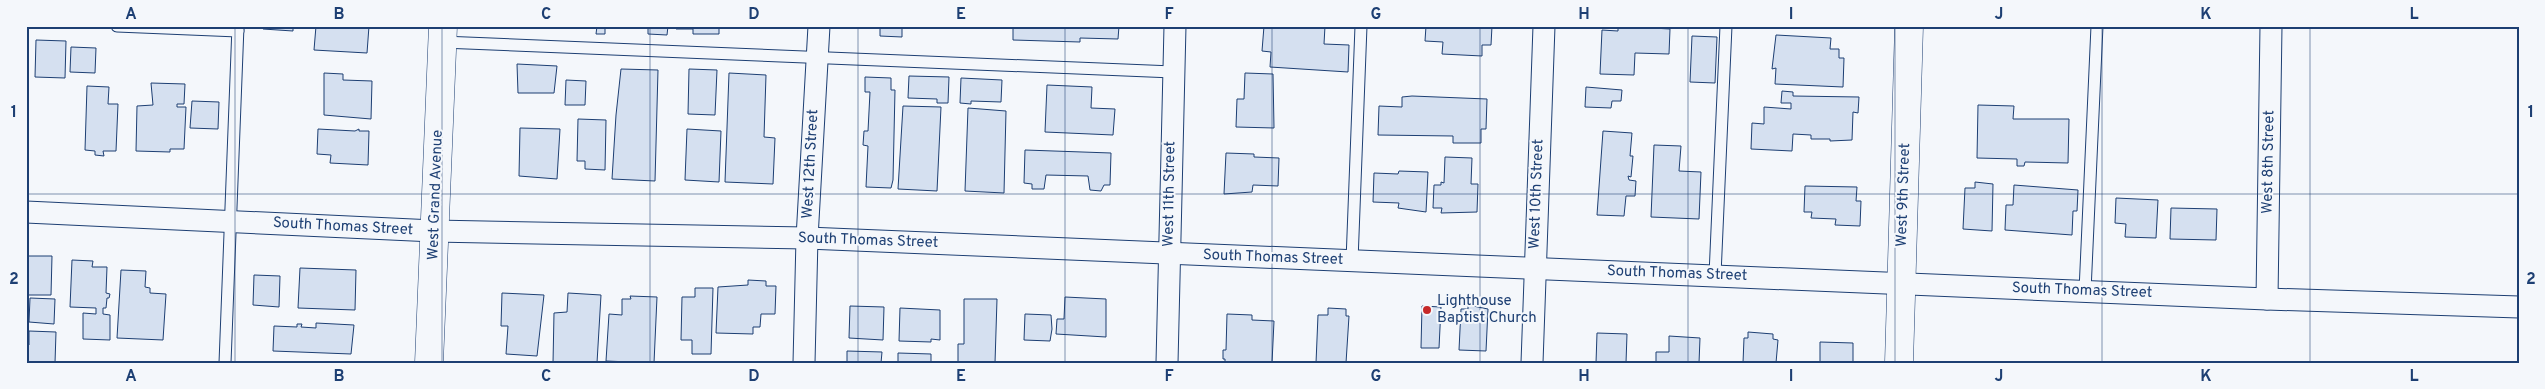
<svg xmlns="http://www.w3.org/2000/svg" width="2545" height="389" viewBox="0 0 2545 389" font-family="Overpass,sans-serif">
	<rect width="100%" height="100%" fill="#f4f7fb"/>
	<g fill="#d5e0f0" stroke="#1d3f73">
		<polygon points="263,26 293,26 293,31 263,29"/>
		<polygon points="316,26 369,26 367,53 314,50"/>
		<polygon points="597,26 627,26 627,28 605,27 605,34 596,34"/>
		<polygon points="668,26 667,35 648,34 648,27 644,27"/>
		<polygon points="676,26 719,26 719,34 693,34 693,29 676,29"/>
		<polygon points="880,26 902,26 902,37 880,36"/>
		<polygon points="1013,26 1119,26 1118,39 1080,38 1080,42 1013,40"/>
		<polygon points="1264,26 1325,26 1324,44 1349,45 1348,72 1270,67 1271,52 1262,51"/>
		<polygon points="1426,26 1492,26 1491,45 1482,45 1482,56 1442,54 1443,42 1425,41"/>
		<polygon points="1618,26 1670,29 1669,54 1635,53 1634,75 1600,74 1602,30 1618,31"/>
		<polygon points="1776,35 1831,38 1830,49 1839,49 1839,58 1844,58 1843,87 1775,84 1776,68 1772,69"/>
		<polygon points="1692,36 1717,37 1715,83 1690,82"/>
		<polygon points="36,40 66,41 65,78 35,77"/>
		<polygon points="71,47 96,48 95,73 70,72"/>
		<polygon points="517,64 557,66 554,93 518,93"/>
		<polygon points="621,69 658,70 655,181 612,179 616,115"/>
		<polygon points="689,69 717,70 715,115 688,114"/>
		<polygon points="324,73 343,74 343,80 372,81 371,119 324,115"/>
		<polygon points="729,73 766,75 764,137 775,138 773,184 725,182"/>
		<polygon points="1245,73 1273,74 1274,128 1236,127 1237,99 1244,99"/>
		<polygon points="909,76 949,77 948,103 937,103 937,99 908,98"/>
		<polygon points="865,77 891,78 891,90 895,90 893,180 891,188 866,187 868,146 863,145 864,131 868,131 870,92 865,92"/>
		<polygon points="961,78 1002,80 1001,102 971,101 971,104 960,103"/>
		<polygon points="566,80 586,81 585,105 565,105"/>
		<polygon points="151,83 185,84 184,104 177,104 177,107 186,107 184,149 170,149 170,152 136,151 137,106 153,105"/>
		<polygon points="1047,85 1092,87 1091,108 1115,109 1113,135 1045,132"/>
		<polygon points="87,86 109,87 108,104 118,104 116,151 103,151 104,156 95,155 95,151 85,150"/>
		<polygon points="1586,87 1622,90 1621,101 1612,101 1611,108 1585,107"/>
		<polygon points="1782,91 1793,92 1793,96 1859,97 1858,113 1853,112 1852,140 1830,141 1830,139 1811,139 1811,135 1793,134 1792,151 1751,149 1752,123 1764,124 1764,107 1791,109 1791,103 1781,103"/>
		<polygon points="1412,96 1487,99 1486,129 1481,129 1481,143 1453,143 1453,136 1378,135 1379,106 1402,107 1402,97"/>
		<polygon points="192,101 219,102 218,129 190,128"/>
		<polygon points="1978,105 2014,106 2013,119 2069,119 2068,163 2025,162 2024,166 2017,166 2017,159 1977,158"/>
		<polygon points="903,106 941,107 937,191 898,189"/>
		<polygon points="968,108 1006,111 1004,193 965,191"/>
		<polygon points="578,119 606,120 605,170 585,169 585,161 577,161"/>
		<polygon points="520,128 560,129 557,179 519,176"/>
		<polygon points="318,129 355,131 359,129 359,131 369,131 368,165 330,163 331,155 317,154"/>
		<polygon points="687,129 721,131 719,182 685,180"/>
		<polygon points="1603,131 1632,133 1630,156 1633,156 1631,177 1628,176 1629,180 1636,181 1635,196 1626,196 1624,216 1597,215"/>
		<polygon points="1654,145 1681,146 1679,171 1701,172 1699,219 1651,217"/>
		<polygon points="1025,150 1111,153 1110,185 1104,185 1101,191 1090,190 1088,176 1046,175 1044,189 1032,189 1032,184 1024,183"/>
		<polygon points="1226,153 1254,154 1254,157 1279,158 1278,186 1253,185 1252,192 1224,194"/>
		<polygon points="1445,157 1472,158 1471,184 1478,184 1477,212 1441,213 1442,208 1433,208 1434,185 1441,185 1441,182 1444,183"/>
		<polygon points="1399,171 1428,172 1426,212 1398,208 1399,203 1373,202 1374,173 1398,174"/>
		<polygon points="1975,182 1993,184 1992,231 1963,229 1965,188 1975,188"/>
		<polygon points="2014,185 2078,190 2077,211 2073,211 2072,235 2005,230 2006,205 2013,205"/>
		<polygon points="1805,186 1857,187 1856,201 1861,201 1860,226 1835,225 1836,219 1811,218 1812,212 1804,212"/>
		<polygon points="2116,198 2158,200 2156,238 2125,237 2126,224 2115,223"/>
		<polygon points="2171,208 2217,209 2216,240 2170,239"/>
		<polygon points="26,256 52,256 51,295 26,295"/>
		<polygon points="72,260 93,261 92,267 107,267 106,293 110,294 109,298 107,298 106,308 103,308 103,314 110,315 110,340 83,339 83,313 96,314 96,308 70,307"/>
		<polygon points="300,268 356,270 355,310 298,308"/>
		<polygon points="121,270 146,271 145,287 150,288 150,293 166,294 163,340 117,338"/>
		<polygon points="254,275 280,276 279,307 253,305"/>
		<polygon points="748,280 766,281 766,286 776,286 775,314 761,314 760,327 753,327 753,334 716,333 718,287 748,285"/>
		<polygon points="695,288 713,288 711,354 692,354 692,340 681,340 682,297 695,297"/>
		<polygon points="502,293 544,295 537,356 506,354 508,326 501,326"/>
		<polygon points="568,293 601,295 597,363 553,363 554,313 567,312"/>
		<polygon points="630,296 657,297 654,363 606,361 609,314 622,315 622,299 631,299"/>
		<polygon points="1065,297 1106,299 1106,337 1056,334 1057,319 1064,319"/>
		<polygon points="30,298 55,299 54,324 29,322"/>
		<polygon points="964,299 997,299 995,363 958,363 958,344 964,344"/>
		<polygon points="1468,305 1488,309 1486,351 1459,350 1461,309 1468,309"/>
		<polygon points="850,306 884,307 883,340 849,338"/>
		<polygon points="1422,306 1441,307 1439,348 1421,348"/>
		<polygon points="900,308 940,310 940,340 931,339 931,342 899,341"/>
		<polygon points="1328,308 1346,309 1346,316 1349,316 1346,363 1316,363 1318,315 1328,315"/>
		<polygon points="1025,314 1051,315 1052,329 1050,341 1024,340"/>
		<polygon points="1227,314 1252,315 1252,320 1274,321 1272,363 1225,363 1225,359 1223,359 1223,350 1226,350"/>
		<polygon points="316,323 354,325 351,354 273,351 274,326 297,327 297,324 302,324 301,327 316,328"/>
		<polygon points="29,331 56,332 55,363 26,363 26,344 29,345"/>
		<polygon points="1748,332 1773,334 1773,339 1778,340 1776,363 1743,363 1744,338 1748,338"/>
		<polygon points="1597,333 1627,334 1626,363 1596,363"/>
		<polygon points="1669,336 1700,338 1699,363 1656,363 1656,352 1669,352"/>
		<polygon points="1820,342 1853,343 1853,363 1820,363"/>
		<polygon points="847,351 882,352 881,363 847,363"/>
		<polygon points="898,353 931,354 931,363 898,363"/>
	</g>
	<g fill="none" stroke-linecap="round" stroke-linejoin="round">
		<defs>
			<g id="service">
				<polyline points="117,26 238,31"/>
				<polyline points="442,42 1173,72"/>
				<polyline points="1352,261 1361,26"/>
				<polyline points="1715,275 1726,26"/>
				<polyline points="2085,291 2097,26"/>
				<polyline points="225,363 238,26"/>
			</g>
			<g id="minor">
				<polyline points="26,212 434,231 807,238 2267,299 2519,307"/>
				<polyline points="2267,299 2271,26"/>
				<polyline points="804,363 807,238 819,26"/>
				<polyline points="1167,363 1175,26"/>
				<polyline points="1532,363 1544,26"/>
			</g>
			<g id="tertiary">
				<polyline points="429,363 443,26"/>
				<polyline points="1899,363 1909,26"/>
			</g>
		</defs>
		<use href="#service" stroke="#1d3f73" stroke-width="13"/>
		<use href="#minor" stroke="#1d3f73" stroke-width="23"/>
		<use href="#tertiary" stroke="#1d3f73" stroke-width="29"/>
		<use href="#service" stroke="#f4f7fb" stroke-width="11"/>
		<use href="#minor" stroke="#f4f7fb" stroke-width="21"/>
		<use href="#tertiary" stroke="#f4f7fb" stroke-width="28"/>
	</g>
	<path fill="none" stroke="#1d3f73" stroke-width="1" stroke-opacity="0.55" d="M235,26V363M442,26V363M650,26V363M858,26V363M1065,26V363M1272,26V363M1480,26V363M1688,26V363M1895,26V363M2102,26V363M2310,26V363M26,194H2519"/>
	<circle fill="#c62828" stroke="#f4f7fb" stroke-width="2" cx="1427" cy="310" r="5"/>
	<g text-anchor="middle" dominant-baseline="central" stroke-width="4" stroke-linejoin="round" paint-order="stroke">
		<g font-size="15" fill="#1d3f73" stroke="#f4f7fb">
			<text transform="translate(2269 162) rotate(-89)">West 8th Street</text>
			<text transform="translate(811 164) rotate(-87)">West 12th Street</text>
			<text transform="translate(1170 194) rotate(-89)">West 11th Street</text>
			<text transform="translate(1537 194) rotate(-88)">West 10th Street</text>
			<text transform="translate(436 195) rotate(-88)">West Grand Avenue</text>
			<text transform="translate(1904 195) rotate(-88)">West 9th Street</text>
			<text transform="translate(343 227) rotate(3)">South Thomas Street</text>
			<text transform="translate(868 241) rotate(2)">South Thomas Street</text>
			<text transform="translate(1273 258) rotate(2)">South Thomas Street</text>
			<text transform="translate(1677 274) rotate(2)">South Thomas Street</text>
			<text transform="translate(2082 291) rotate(2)">South Thomas Street</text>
		</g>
		<g font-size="15" fill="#1d3f73" stroke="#f4f7fb" text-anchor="start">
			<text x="1437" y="301">Lighthouse<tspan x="1437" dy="17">Baptist Church</tspan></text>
		</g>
	</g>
	<rect width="2545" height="389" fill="none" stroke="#f4f7fb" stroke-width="55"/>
	<rect x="28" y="28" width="2490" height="334" fill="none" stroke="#1d3f73" stroke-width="2"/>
	<g font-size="16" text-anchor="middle" font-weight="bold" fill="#1d3f73">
		<text x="131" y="19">A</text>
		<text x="339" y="19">B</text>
		<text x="546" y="19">C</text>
		<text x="754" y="19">D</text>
		<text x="961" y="19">E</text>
		<text x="1169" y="19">F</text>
		<text x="1376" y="19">G</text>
		<text x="1584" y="19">H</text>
		<text x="1791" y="19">I</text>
		<text x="1999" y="19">J</text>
		<text x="2206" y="19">K</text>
		<text x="2414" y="19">L</text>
		<text x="14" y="117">1</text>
		<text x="2531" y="117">1</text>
		<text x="14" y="284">2</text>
		<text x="2531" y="284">2</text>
		<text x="131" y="381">A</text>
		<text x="339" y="381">B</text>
		<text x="546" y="381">C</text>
		<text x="754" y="381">D</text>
		<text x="961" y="381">E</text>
		<text x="1169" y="381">F</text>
		<text x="1376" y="381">G</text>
		<text x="1584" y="381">H</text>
		<text x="1791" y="381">I</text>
		<text x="1999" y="381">J</text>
		<text x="2206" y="381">K</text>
		<text x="2414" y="381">L</text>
	</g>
</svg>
